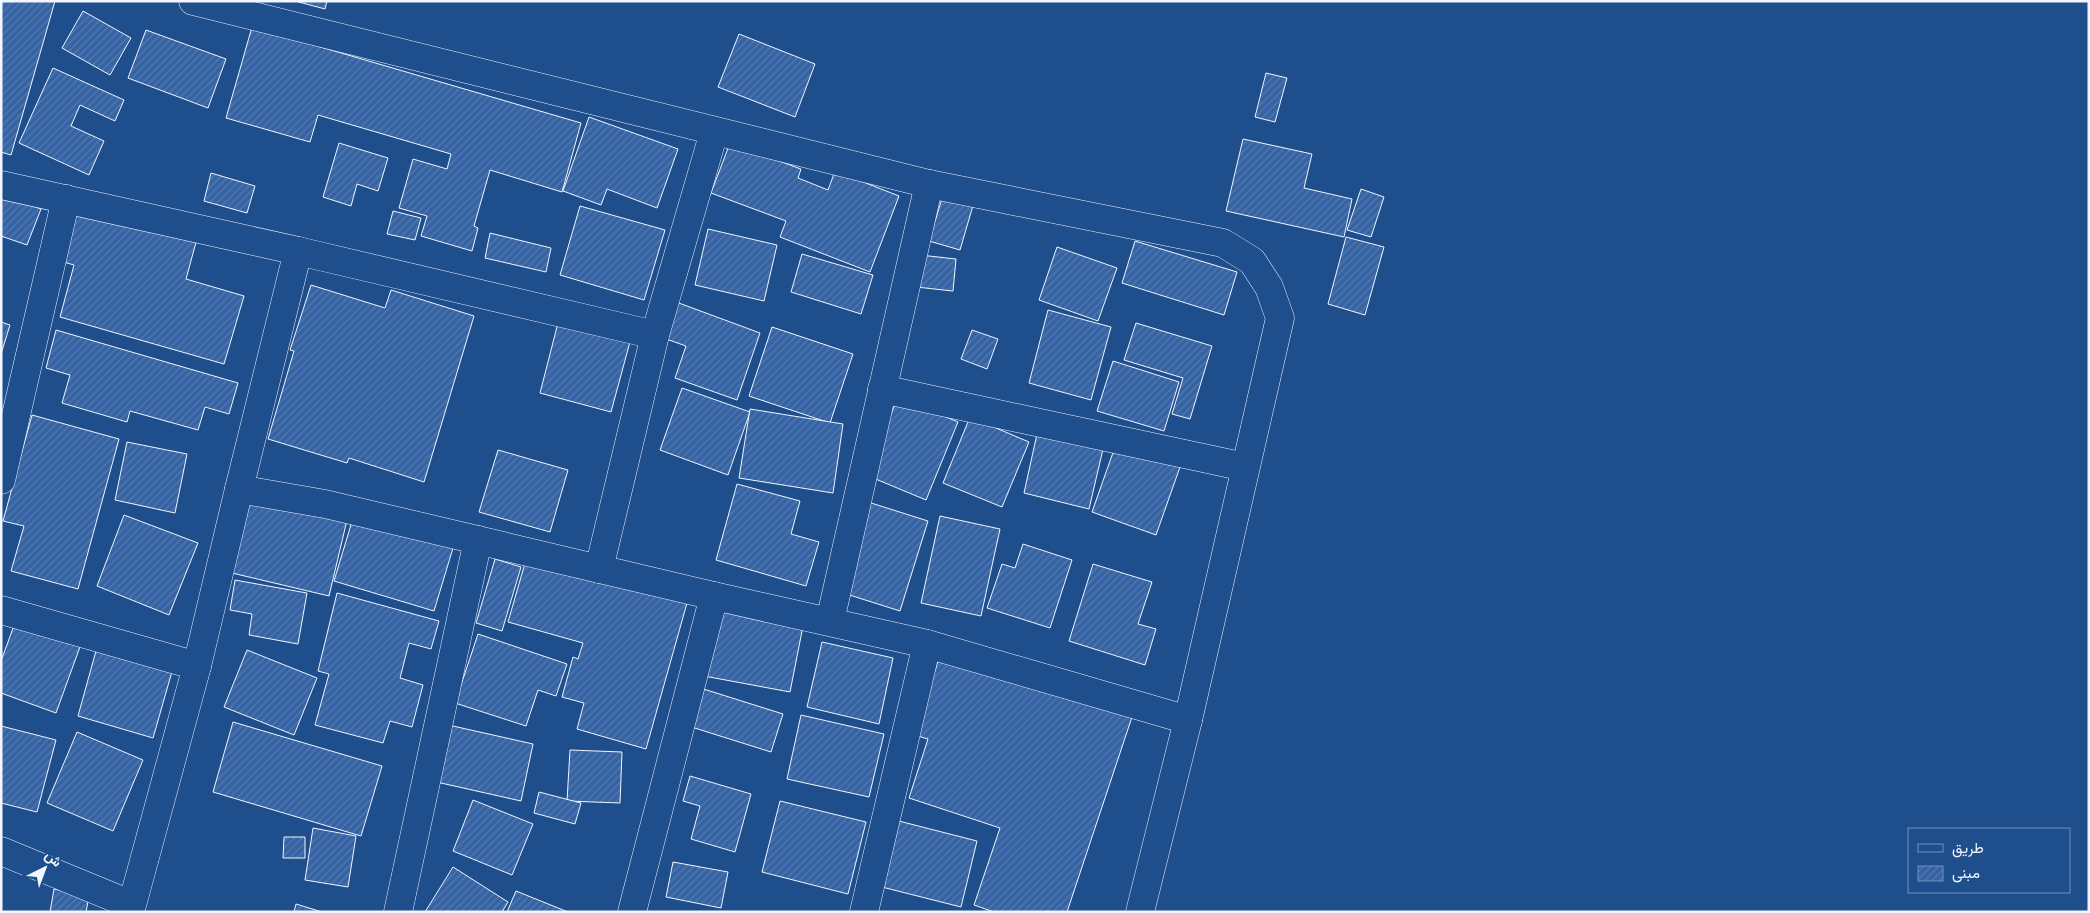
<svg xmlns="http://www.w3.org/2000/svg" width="2090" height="913" viewBox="0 0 2090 913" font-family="'Open Sans',Vazirmatn,sans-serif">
	<defs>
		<pattern id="building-hatch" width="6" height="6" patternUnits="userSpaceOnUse" patternTransform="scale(1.25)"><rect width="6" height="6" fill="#3563a3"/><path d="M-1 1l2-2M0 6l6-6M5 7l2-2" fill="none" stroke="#537ab1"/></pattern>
	</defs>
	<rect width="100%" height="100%" fill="#1f4e8c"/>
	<g fill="url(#building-hatch)" stroke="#f2f6ff">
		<polygon points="1,1 55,1 11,155 1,152"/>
		<polygon points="295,1 327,1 325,9"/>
		<polygon points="83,11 131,38 110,75 62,48"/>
		<polygon points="252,27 581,123 562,192 490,170 474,226 478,228 472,251 421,236 427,216 399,208 413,159 447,169 451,154 318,115 310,142 226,118"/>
		<polygon points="146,30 226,59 208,108 128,78"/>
		<polygon points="739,34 815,64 795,117 718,87"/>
		<polygon points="53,68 124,100 115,121 80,105 71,126 104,141 89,175 19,143"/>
		<polygon points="1266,73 1287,78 1275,122 1255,117"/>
		<polygon points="589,117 678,149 657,208 607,189 601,205 563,191"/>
		<polygon points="1243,139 1312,154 1304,188 1352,199 1344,237 1226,211"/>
		<polygon points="339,143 388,158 378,191 357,184 351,206 323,197"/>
		<polygon points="730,143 801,169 798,178 828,190 835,171 899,196 870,272 780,237 786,221 711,193"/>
		<polygon points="211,173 255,186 247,213 204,201"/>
		<polygon points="1361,189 1384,197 1371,237 1347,230"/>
		<polygon points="944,192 974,202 960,250 929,241"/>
		<polygon points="1,194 41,209 27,245 1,236"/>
		<polygon points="77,200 198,235 186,279 244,296 224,364 60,317 74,265 60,261"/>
		<polygon points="580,206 665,230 644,300 560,275"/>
		<polygon points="393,211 421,218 415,240 387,234"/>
		<polygon points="708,229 777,245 764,301 695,285"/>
		<polygon points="490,233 551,248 546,272 485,258"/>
		<polygon points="1346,237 1384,247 1365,315 1328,304"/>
		<polygon points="1135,241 1237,272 1224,315 1122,283"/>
		<polygon points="1057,247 1117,268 1098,321 1039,300"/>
		<polygon points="802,254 873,275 861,314 791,292"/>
		<polygon points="920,255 956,259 953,291 916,287"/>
		<polygon points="311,285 385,308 391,290 474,316 424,482 349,458 347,463 268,439 294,351 290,350"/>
		<polygon points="668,299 760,333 737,400 675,378 686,346 655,335"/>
		<polygon points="1048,310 1111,327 1091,400 1029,383"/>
		<polygon points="559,319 631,338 611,412 540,393"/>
		<polygon points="1,322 10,325 1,354"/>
		<polygon points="1136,323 1212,346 1190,419 1172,414 1183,378 1124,360"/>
		<polygon points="772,327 853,354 830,423 749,396"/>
		<polygon points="56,330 238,383 229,414 205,407 198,430 130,411 127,422 62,403 70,375 46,368"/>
		<polygon points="972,330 998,339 987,369 961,359"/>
		<polygon points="1113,361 1179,382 1164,431 1097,411"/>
		<polygon points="682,388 750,412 728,475 660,450"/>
		<polygon points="898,397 958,422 926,500 866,475"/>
		<polygon points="750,409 843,424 833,493 739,478"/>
		<polygon points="32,415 119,439 78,589 11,571 24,526 3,521"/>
		<polygon points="970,417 1029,442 1002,507 943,483"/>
		<polygon points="1037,434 1103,449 1089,509 1024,493"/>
		<polygon points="127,442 187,454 175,513 115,500"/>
		<polygon points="1116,444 1180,467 1156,535 1092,512"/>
		<polygon points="498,450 568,470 550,532 479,512"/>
		<polygon points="737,484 800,501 791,534 819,542 806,586 716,560"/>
		<polygon points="249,498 347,520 329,596 232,573"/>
		<polygon points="868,502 928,521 900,611 840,592"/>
		<polygon points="124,515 198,543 169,615 97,586"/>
		<polygon points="940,516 1000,529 981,616 921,603"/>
		<polygon points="353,518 453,548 434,611 334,581"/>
		<polygon points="1023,544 1072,560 1050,628 987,608 1002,564 1015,568"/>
		<polygon points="495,559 521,567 502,631 476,623"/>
		<polygon points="525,563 578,578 580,572 687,603 646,749 577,729 584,703 562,697 573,657 578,659 583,643 508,622"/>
		<polygon points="1093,564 1152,582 1138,624 1156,629 1145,665 1069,641"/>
		<polygon points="235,580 307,593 298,644 249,635 252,614 230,610"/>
		<polygon points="337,593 439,621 431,649 409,643 400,678 423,685 412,727 390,721 383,743 315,725 329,674 318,671"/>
		<polygon points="717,610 803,626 790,692 704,676"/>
		<polygon points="16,620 81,644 56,713 1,693 1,661"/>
		<polygon points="478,634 567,664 556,696 538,690 526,726 455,703"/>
		<polygon points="99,640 175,661 153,738 78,716"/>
		<polygon points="822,642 893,658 879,724 807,707"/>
		<polygon points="247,650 317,678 294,735 224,707"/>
		<polygon points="940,655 1134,711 1067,912 994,912 974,905 1000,828 909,798 928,739 914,735"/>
		<polygon points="694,686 783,714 771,752 682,724"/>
		<polygon points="801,715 884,734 869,797 787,779"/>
		<polygon points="233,722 382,766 361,836 213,792"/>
		<polygon points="444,724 533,744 521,801 432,781"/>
		<polygon points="1,726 56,740 37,812 1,803"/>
		<polygon points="77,732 143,760 113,831 47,803"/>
		<polygon points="570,750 622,752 620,803 567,801"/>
		<polygon points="690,776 751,794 735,852 691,839 700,806 683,801"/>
		<polygon points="539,792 581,803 575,824 534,813"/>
		<polygon points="473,800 533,824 512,875 453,851"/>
		<polygon points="780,801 866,822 848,894 762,872"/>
		<polygon points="891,819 977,841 961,907 874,885"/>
		<polygon points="313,828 356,836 348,887 305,880"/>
		<polygon points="284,837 305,837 305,858 283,858"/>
		<polygon points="673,862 728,872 721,908 666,897"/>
		<polygon points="453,867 508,902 502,912 425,912"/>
		<polygon points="54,889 89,896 86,912 50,912"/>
		<polygon points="516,891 568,912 507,912"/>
		<polygon points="296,904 322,912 294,912"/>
	</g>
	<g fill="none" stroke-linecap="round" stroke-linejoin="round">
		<defs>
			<g id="minor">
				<polyline points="193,1 929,184 1223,243 1252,261 1269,287 1280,318 1188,720 1140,912"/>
				<polyline points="1,185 298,251 239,489 325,504 714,596 927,644 1188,720"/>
				<polyline points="298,251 655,335"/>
				<polyline points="882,389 1245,467"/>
				<polyline points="1,480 66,199"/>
				<polyline points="599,569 655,335 714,132"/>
				<polyline points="1,610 197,666"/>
				<polyline points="830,621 929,184"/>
				<polyline points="1,851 132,905 197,666 239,489"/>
				<polyline points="398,912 478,540"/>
				<polyline points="632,912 714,596"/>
				<polyline points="864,912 927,644"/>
			</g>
		</defs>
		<use href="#minor" stroke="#f2f6ff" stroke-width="29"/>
		<use href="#minor" stroke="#1f4e8c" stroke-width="28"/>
	</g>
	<rect width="2090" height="913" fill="none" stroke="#f2f6ff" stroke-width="5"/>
	<rect x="1908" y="828" width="162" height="65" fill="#1f4e8c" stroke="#7391ba"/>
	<rect x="1918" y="844" width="25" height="8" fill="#1f4e8c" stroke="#7391ba"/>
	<text x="1952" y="853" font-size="15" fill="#f2f6ff">طريق</text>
	<rect x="1918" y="866" width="25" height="15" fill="url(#building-hatch)" stroke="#7391ba"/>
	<text x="1952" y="878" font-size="15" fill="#f2f6ff">مبنى</text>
	<g transform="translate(45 868) rotate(42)" stroke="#1f4e8c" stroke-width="4" paint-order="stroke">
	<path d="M0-4L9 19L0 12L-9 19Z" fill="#f2f6ff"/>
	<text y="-8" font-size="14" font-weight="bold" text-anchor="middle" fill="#f2f6ff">ش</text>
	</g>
</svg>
